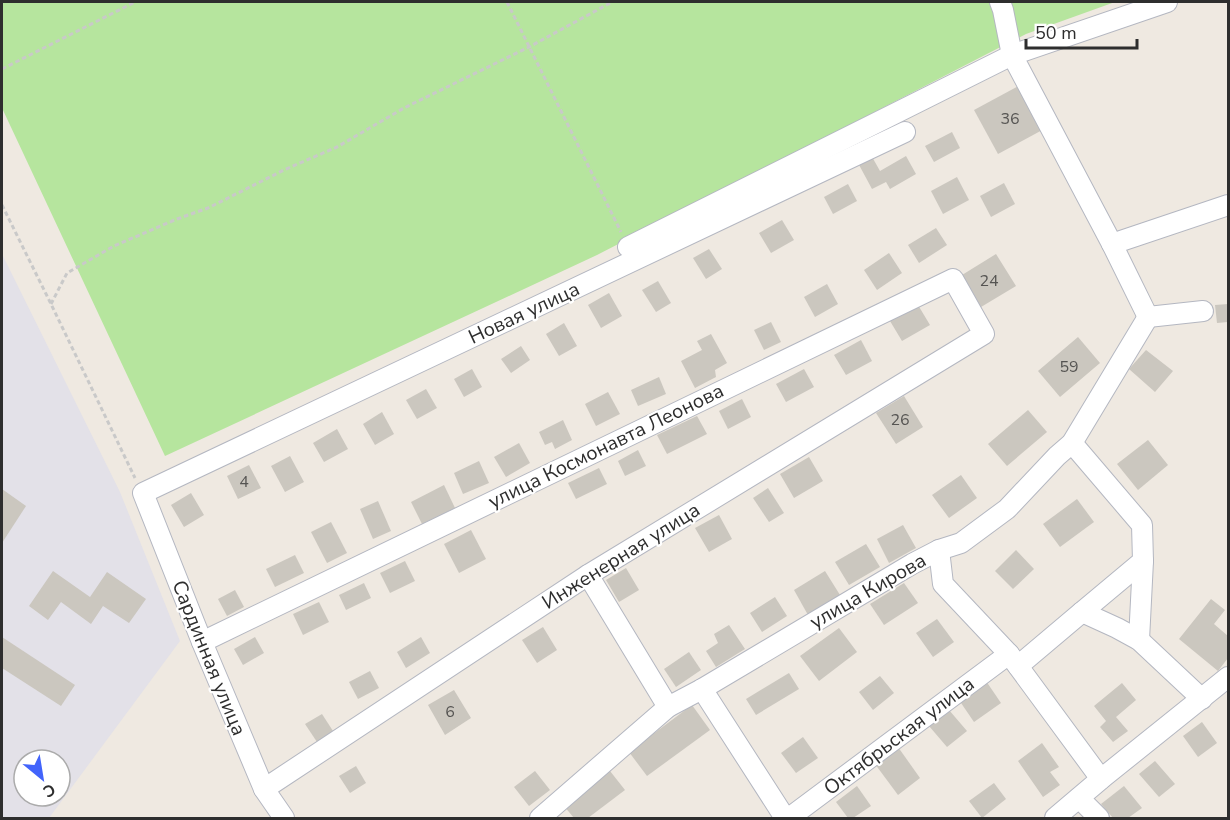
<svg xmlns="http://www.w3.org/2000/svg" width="1230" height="820" viewBox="0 0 1230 820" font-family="'Nunito Sans',sans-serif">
	<rect width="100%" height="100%" fill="#efe9e1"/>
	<path fill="#e3e1e8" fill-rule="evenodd" d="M2,254L120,492L180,641L49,818H2ZM24,760H60V796H24Z"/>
	<polygon fill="#b6e59e" points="2,2 1115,2 1026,34 597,255 165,456 2,108"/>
	<g fill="#cbc7bf">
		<polygon points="1022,84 1046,128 998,154 974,110"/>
		<polygon points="952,132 960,148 934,162 925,146"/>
		<polygon points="871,155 880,171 906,156 916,174 890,189 886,182 872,189 858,163"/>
		<polygon points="957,177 969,200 943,214 931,191"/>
		<polygon points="1004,183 1015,204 991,217 980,196"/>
		<polygon points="848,184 857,201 833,214 824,197"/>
		<polygon points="782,220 794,240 771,253 759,233"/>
		<polygon points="936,228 947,245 919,263 908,245"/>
		<polygon points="709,249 722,269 706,279 693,258"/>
		<polygon points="889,253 902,273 877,290 864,270"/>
		<polygon points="996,254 1016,286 981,307 962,275"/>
		<polygon points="658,281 671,303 656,312 642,290"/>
		<polygon points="827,284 838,304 815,317 804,297"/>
		<polygon points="609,293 622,316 601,328 588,305"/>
		<polygon points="1228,304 1228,322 1217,323 1215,305"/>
		<polygon points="918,305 930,325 902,341 890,321"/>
		<polygon points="771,322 781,342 764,350 754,330"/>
		<polygon points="564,323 577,346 559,356 546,334"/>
		<polygon points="711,334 727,363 715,370 716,377 695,388 681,361 702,350 697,341"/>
		<polygon points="1078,337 1100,363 1060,397 1038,371"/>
		<polygon points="861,340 872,361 846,375 834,355"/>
		<polygon points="521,346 530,360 511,373 501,359"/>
		<polygon points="1146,350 1173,371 1155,392 1129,369"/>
		<polygon points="472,369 482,387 464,397 454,379"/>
		<polygon points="804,369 814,387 786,402 776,384"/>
		<polygon points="659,377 666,394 638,406 631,390"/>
		<polygon points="426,389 437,408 417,419 406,400"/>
		<polygon points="608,392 620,414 596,426 585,404"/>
		<polygon points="904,396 923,427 896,444 876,413"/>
		<polygon points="742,399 751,417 728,429 719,411"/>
		<polygon points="1028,410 1047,432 1007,466 988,444"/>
		<polygon points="382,412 394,434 375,445 363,424"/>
		<polygon points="697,416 707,434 667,454 657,435"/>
		<polygon points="563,420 572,440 555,449 552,442 545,445 539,432"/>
		<polygon points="337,429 348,449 324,462 313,443"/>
		<polygon points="1148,440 1168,465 1138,490 1117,464"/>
		<polygon points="519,443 530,463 506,477 494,457"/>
		<polygon points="638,450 646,466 625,476 618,461"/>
		<polygon points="290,456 304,482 285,492 271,466"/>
		<polygon points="809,457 823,481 794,498 780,474"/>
		<polygon points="479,461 489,483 463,494 454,473"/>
		<polygon points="249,465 261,488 238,499 227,476"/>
		<polygon points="599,468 607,484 576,499 568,483"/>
		<polygon points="961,475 977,498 949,518 932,495"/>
		<polygon points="444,485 455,508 422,524 411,502"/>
		<polygon points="768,488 784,513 769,522 753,498"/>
		<polygon points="2,489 26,506 2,543"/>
		<polygon points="191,493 204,515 184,527 171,505"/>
		<polygon points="1077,499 1094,522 1060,547 1043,524"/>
		<polygon points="378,501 391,531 373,539 360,509"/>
		<polygon points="719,515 732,539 709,552 695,528"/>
		<polygon points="331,522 347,553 327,563 311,532"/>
		<polygon points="903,525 916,548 889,563 877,539"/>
		<polygon points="471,530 486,559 459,573 444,544"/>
		<polygon points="866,544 880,567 849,585 835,562"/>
		<polygon points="1016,550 1034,569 1013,589 995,571"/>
		<polygon points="295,555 304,573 275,587 266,569"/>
		<polygon points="405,561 415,581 390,593 380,573"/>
		<polygon points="626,568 639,590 619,602 606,580"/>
		<polygon points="53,571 90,597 107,572 146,599 129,623 103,606 91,624 61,602 48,620 29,606"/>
		<polygon points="825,571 840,595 808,615 794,590"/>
		<polygon points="364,583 371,598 346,610 339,595"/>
		<polygon points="904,583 918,603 884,625 870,604"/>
		<polygon points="235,590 244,607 227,616 218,599"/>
		<polygon points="775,597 787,616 762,632 750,613"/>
		<polygon points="1211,599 1225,610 1214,624 1228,636 1228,658 1218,671 1179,639"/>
		<polygon points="319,602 329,622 303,635 293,614"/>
		<polygon points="937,619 954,642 933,657 916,633"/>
		<polygon points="729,625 745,649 716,667 706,651 718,643 714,634"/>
		<polygon points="543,627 557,650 537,663 522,640"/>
		<polygon points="839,628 857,652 819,681 800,656"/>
		<polygon points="2,637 75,685 61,706 2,668"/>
		<polygon points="255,637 264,653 243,665 234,649"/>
		<polygon points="421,637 430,653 406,668 397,652"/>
		<polygon points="689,652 701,670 676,687 664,669"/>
		<polygon points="370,671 379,688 358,699 349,682"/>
		<polygon points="789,673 799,689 756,715 746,699"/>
		<polygon points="880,676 894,693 873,710 859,692"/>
		<polygon points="986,681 1001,703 974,722 959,700"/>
		<polygon points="1122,683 1136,700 1116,717 1128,731 1113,742 1100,727 1106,721 1094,706"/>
		<polygon points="454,690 471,718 445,735 428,705"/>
		<polygon points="692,705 710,730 647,776 629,752"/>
		<polygon points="949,710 967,731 947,747 929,726"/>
		<polygon points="322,714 333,731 317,742 305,724"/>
		<polygon points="1202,722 1217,743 1198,757 1183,736"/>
		<polygon points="803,737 818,758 796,773 781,753"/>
		<polygon points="1042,743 1059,767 1050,772 1060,785 1043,797 1018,761"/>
		<polygon points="898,747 920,778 898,795 875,764"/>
		<polygon points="1155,761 1175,784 1159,797 1139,774"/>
		<polygon points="356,766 366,783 350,793 339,776"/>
		<polygon points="535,771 550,790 529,806 514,787"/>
		<polygon points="610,771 625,790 588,818 574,818 564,806"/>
		<polygon points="994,783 1006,799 982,818 969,801"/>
		<polygon points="857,786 871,806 853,818 848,818 836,802"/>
		<polygon points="1124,786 1142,808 1128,818 1113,818 1101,804"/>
	</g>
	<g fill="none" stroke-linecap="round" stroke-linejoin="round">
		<defs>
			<g id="minor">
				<polyline points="1000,2 1003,10 1012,55 1112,244 1148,317"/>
				<polyline points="1112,244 1228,205"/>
				<polyline points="628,247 1012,55 1167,2"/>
				<polyline points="1148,317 1203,311"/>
				<polyline points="1072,443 1142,525 1143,561 1082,612 1117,628 1139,640 1202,699"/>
				<polyline points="939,550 943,584 1009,654 1101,779"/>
				<polyline points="588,575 668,707"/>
				<polyline points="1139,640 1143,561"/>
				<polyline points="202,642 953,279 984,334 588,575 264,789"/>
				<polyline points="1018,666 1082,612"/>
				<polyline points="702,689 785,818"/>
				<polyline points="1079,798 1099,818"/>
				<polyline points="284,818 264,789 202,642 143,493 905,132"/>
				<polyline points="540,818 668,707 702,689 912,564 939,550 961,543 1007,509 1057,456 1072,443 1148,317"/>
				<polyline points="789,818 1009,654"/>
				<polyline points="1055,818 1101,779 1228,677"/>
			</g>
		</defs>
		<use href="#minor" stroke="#b4b7c1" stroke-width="22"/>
		<g stroke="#c9c9c9" stroke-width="3" stroke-dasharray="4.5 3" stroke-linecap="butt">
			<polyline points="507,2 621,232"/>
			<polyline points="2,69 135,2"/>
			<polyline points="2,205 51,304 135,478"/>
			<polyline points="51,304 67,273 114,246 177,219 208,208 284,170 337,147 404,108 529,47 612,2"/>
		</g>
		<use href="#minor" stroke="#fff" stroke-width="20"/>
	</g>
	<g text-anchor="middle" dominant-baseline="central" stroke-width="4.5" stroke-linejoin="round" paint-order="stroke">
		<g font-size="16" fill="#555452">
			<text x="1010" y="119">36</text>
			<text x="989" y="281">24</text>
			<text x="1069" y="367">59</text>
			<text x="900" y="420">26</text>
			<text x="244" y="482">4</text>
			<text x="450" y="712">6</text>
		</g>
		<g font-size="20" fill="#2e2e2e" stroke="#fff">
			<text transform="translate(524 313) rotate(-25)">Новая улица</text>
			<text transform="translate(606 446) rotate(-26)">улица Космонавта Леонова</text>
			<text transform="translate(621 556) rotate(-32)">Инженерная улица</text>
			<text transform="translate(868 591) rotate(-30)">улица Кирова</text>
			<text transform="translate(209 658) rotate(68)">Сардинная улица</text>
			<text transform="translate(899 736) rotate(-37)">Октябрьская улица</text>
		</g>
	</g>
	<rect width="1230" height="820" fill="none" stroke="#2e2e2e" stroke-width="6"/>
	<g transform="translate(42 778) rotate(150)"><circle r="28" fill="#ffffff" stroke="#ababab" stroke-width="1.5"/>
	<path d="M0-4.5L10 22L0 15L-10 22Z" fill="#4264fb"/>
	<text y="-9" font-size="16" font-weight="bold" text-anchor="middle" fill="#2e2e2e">С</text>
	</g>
	<path d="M1026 39v9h111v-9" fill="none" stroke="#2e2e2e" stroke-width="3"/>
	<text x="1035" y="39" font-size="18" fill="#2e2e2e" stroke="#ffffff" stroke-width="4.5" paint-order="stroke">50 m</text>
</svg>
